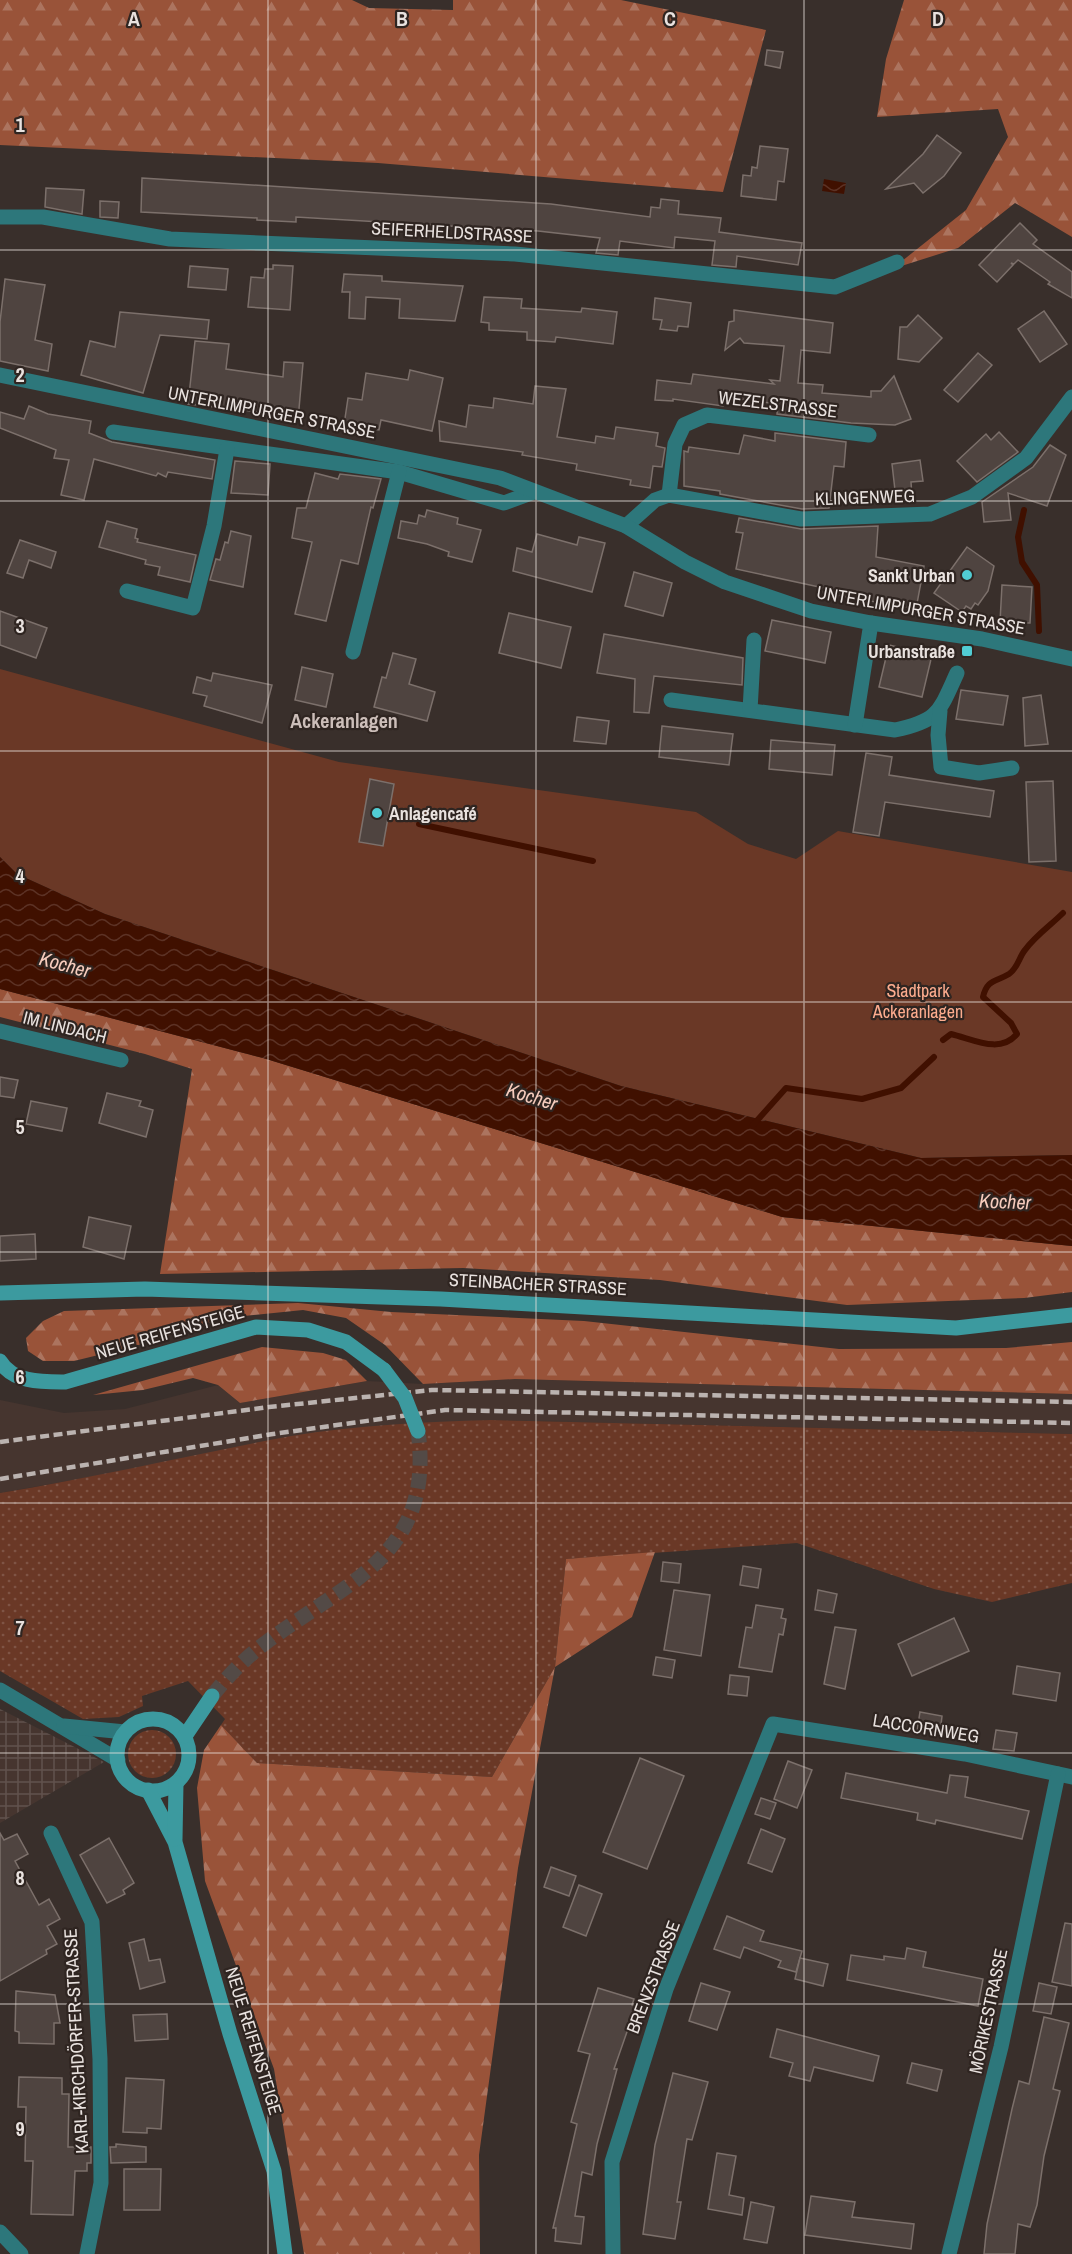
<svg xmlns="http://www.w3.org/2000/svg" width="1072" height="2254" viewBox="0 0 1072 2254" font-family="'Archivo Narrow',sans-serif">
	<defs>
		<pattern id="industrial-grid" width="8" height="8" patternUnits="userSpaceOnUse" patternTransform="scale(1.5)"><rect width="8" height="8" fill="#46352f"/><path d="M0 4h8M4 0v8" fill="none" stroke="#61524d"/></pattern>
		<pattern id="grass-dots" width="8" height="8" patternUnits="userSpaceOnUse" patternTransform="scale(1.5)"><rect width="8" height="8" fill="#6a3826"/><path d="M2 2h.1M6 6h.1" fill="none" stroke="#7f5445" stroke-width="1.8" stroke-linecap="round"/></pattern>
		<pattern id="forest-firs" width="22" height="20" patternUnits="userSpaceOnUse" patternTransform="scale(1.5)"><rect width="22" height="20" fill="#995339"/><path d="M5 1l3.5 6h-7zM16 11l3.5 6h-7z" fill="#ac745f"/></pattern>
		<pattern id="water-waves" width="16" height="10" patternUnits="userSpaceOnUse" patternTransform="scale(1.5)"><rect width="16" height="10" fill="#401000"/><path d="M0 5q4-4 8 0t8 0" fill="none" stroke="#5c3225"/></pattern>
	</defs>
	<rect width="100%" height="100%" fill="#392f2b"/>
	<polygon fill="#46352f" points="515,1379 1072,1394 1072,1434 491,1420 292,1436 174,1462 0,1493 0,1400 64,1413 125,1409 218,1385 240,1403 367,1381 423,1384"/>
	<polygon fill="url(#industrial-grid)" points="0,1709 104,1762 0,1823"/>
	<g fill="url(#grass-dots)">
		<path d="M491,1420L1072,1434V1583L992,1602L934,1589L797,1543L566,1559L555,1667L492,1777L257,1763L221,1725L225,1719L188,1681L142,1696L143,1706L119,1717L83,1719L0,1671V1493C98,1477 194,1454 291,1436C356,1425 424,1422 491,1420Z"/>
		<circle cx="152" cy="1754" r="24"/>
	</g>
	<g fill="url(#forest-firs)">
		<polygon points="0,0 352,0 369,8 453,10 453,0 621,0 766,30 723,192 378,163 0,145"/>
		<polygon points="904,0 1072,0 1072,237 1015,203 958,248 892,269 966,210 1008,137 998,109 877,117 886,59"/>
		<polygon points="0,989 263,1058 782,1217 1072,1246 1072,1292 1024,1298 847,1305 660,1280 463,1268 160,1274 192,1069 145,1054 0,1017"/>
		<polygon points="298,1303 391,1312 584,1321 839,1349 1006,1348 1072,1342 1072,1394 515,1379 423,1384 385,1345 346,1318 303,1310 225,1318 135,1346 74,1361 43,1361 28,1351 26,1338 43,1321 64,1311"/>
		<polygon points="262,1347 323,1353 346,1360 367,1381 240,1403 218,1385 193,1378 143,1390 93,1395"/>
		<polygon points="655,1552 632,1617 555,1667 518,1868 479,2155 480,2254 304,2254 274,2069 205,1881 197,1788 204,1750 221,1725 257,1763 492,1777 555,1667 566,1559"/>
	</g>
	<polygon fill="#6a3826" points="0,669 339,762 696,812 748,844 796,859 838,831 1072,872 1072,1155 921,1158 621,1086 105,914 17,874 0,857"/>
	<g fill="url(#water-waves)">
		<polygon points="824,179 846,183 844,194 822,191"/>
		<polygon points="0,857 17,874 105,914 621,1086 921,1158 1072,1155 1072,1246 782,1217 263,1058 0,989"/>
	</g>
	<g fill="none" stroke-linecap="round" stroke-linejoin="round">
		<g stroke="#401000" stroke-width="6">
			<polyline points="1024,510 1018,537 1022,562 1037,585 1039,631"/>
			<polyline points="419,824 593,861"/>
			<path d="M943,1040L951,1034C975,1040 1000,1054 1017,1034L1011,1023L983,997C987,979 996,982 1009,974C1018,968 1019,957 1025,950C1035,936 1051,925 1063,913"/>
			<polyline points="753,1125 786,1088 862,1099 901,1088 934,1057"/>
		</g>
	</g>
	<g fill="#4f4440" stroke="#7c706b" stroke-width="1.5">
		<polygon points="767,50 783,52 780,68 765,65"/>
		<polygon points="937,135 961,153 944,176 923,193 914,183 886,189 923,154"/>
		<polygon points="760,146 788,149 784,182 778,181 776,200 741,196 743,175 751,176 752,167 757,168"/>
		<polygon points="142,178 551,204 650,217 651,207 660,208 661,199 679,201 678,214 721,218 719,232 802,243 798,265 737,256 736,267 712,265 715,241 675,237 674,248 620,241 618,255 596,253 600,238 538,231 296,217 296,222 257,220 257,218 141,212"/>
		<polygon points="46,188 84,190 82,214 45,207"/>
		<polygon points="100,201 119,202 118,218 100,217"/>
		<polygon points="1020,223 1037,240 1033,244 1072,272 1072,298 1048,284 1050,282 1018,260 1014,264 1011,263 1013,265 997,282 979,265"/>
		<polygon points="273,265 293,266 290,310 248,307 251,277 264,278 265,269 273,269"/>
		<polygon points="190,266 228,269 226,290 188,287"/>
		<polygon points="344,274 382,276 382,281 463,286 455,321 399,318 400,299 366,297 365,319 349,318 350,292 342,292"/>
		<polygon points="5,279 45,285 35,340 52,344 48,371 0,361 0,322"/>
		<polygon points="484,297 522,299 521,308 581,312 582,308 617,312 613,344 556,337 555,342 527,340 527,332 489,330 489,323 481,322"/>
		<polygon points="655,298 691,303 688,327 678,326 677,331 660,329 662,320 653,319"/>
		<polygon points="734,310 833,323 830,353 801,350 798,383 823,385 822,393 871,397 871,391 881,391 894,376 911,419 895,425 851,423 777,414 778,404 724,397 723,406 673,399 673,401 655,400 657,380 691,384 693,374 774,384 770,380 780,381 784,346 744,343 740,338 725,350 729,322 734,321"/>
		<polygon points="1044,311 1067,344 1040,362 1018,329"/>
		<polygon points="120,312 209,320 207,339 160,335 143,393 81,375 90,341 115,347"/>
		<polygon points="918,315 942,338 919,362 898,359 900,327 907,327"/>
		<polygon points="195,341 229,344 226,369 283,377 284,362 303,363 298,420 251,411 188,404"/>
		<polygon points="978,353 992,365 958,402 944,390"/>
		<polygon points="410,370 443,378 432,431 381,420 379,430 344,425 348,398 362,400 366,373 408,380"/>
		<polygon points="535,386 566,389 557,437 595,443 596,436 614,439 616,427 658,433 656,446 665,448 662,467 653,466 650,488 630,485 631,480 576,470 577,464 522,455 523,452 440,441 439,421 466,427 469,405 493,408 494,398 533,404"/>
		<polygon points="29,406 48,414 91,421 89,433 112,442 215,460 212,479 168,472 166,477 158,473 156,476 94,459 84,500 61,495 69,460 54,458 56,450 0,428 0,412 24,419"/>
		<polygon points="999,432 1018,452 977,482 957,461 986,434 991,440"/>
		<polygon points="775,433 846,442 844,467 834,466 829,508 802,509 720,494 720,491 684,486 684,451 688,452 689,447 739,454 744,435 775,441"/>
		<polygon points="1050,445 1066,455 1047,506 1008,493 1011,520 984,522 982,502 1033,467"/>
		<polygon points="920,460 923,481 911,482 912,497 896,499 892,464"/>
		<polygon points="235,461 270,464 268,495 231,493"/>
		<polygon points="315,473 338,479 340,474 381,479 373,508 371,507 358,564 341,560 326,621 295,614 312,542 292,538 297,508 306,508"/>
		<polygon points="427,510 458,518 457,524 481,530 472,562 448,556 449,552 427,544 398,538 401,521 417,524 419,515 425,517"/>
		<polygon points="739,518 801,529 878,526 876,557 924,566 916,609 823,593 824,588 736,569 743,533 736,532"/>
		<polygon points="107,521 137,529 135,538 138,539 137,542 196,555 190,582 158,575 160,567 145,564 146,560 99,547"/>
		<polygon points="231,531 251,536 243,587 210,580 216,559 220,560 225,542 228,543"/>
		<polygon points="537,534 577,545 579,537 605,543 592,592 513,571 517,548 532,552"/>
		<polygon points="20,540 56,552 51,568 29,560 23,578 7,573"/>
		<polygon points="967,547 994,566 988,591 978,605 975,603 971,609 966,606 962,612 934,593"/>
		<polygon points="634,572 672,583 663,616 625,606"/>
		<polygon points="1002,585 1032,587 1030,623 1000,622"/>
		<polygon points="0,611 47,628 36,658 0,645"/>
		<polygon points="509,613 571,627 561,668 499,653"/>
		<polygon points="772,620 831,632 825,663 765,651"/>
		<polygon points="604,634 743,658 742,685 654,676 649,713 634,712 635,679 597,673"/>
		<polygon points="889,645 932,655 922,697 879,687"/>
		<polygon points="393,653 416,659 409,684 435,692 427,721 374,707 382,677 386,678"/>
		<polygon points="302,667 333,674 326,707 295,700"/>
		<polygon points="213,673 272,685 262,723 204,706 207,696 193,693 197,677 211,681"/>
		<polygon points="961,690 1008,696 1003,725 956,719"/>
		<polygon points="1041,695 1048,744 1025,746 1023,698"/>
		<polygon points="577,717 609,721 606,744 574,741"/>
		<polygon points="662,726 733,734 729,765 659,757"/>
		<polygon points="771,740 835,745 832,775 769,769"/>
		<polygon points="866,753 892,757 889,775 994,791 990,817 885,802 879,836 853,832"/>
		<polygon points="370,779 394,784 383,846 359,842"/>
		<polygon points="1053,781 1056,861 1029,862 1026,782"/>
		<polygon points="0,1077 18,1080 14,1098 0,1096"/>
		<polygon points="107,1093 141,1101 139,1106 153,1110 146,1137 99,1123"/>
		<polygon points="31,1101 67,1108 62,1131 26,1124"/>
		<polygon points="89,1217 131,1226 124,1259 83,1247"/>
		<polygon points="35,1234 36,1259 0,1261 0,1236"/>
		<polygon points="663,1562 681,1564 679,1583 661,1581"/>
		<polygon points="743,1566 761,1569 758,1588 740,1585"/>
		<polygon points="674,1590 710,1595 701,1656 664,1650"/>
		<polygon points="818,1590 837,1594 833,1613 815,1610"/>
		<polygon points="756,1605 783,1609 781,1618 786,1619 783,1635 779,1634 772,1672 739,1667 746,1627 752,1628"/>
		<polygon points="954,1618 969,1651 912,1676 898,1644"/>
		<polygon points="835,1627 856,1630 845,1689 824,1684"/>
		<polygon points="656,1657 675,1660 672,1678 653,1675"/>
		<polygon points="1017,1666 1060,1673 1056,1701 1013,1694"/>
		<polygon points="730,1675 749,1677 747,1696 728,1694"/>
		<polygon points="920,1712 942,1716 940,1733 917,1731"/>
		<polygon points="996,1730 1017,1733 1014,1751 993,1749"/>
		<polygon points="640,1758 684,1776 647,1869 603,1852"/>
		<polygon points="788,1761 812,1770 797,1808 774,1799"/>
		<polygon points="846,1773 947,1793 950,1775 968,1777 965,1797 1029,1811 1022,1839 936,1820 935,1824 917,1820 918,1813 841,1798"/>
		<polygon points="761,1798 776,1803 770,1819 755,1814"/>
		<polygon points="761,1829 785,1839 772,1872 748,1863"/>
		<polygon points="0,1833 4,1840 17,1834 28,1854 15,1861 39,1905 49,1899 60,1919 47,1926 57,1944 46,1950 47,1954 0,1981"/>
		<polygon points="109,1838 134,1883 123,1890 125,1894 107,1903 80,1855"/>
		<polygon points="551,1867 576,1876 569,1896 544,1887"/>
		<polygon points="579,1885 602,1894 586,1936 563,1927"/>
		<polygon points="727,1916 764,1931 760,1941 802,1951 796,1972 778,1967 781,1961 744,1947 740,1958 714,1949"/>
		<polygon points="1065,1923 1072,1924 1072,1986 1052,1982"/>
		<polygon points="144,1939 149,1961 160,1959 165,1982 140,1989 129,1943"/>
		<polygon points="907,1948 926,1952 923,1967 983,1979 978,2006 847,1980 851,1955 884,1960 884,1956 905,1959"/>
		<polygon points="800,1958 828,1964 823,1986 795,1979"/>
		<polygon points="701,1983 730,1992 717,2030 689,2021"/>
		<polygon points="1039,1983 1057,1987 1051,2014 1033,2011"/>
		<polygon points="598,1988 634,1999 632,2005 636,2006 614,2069 617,2069 597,2144 592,2175 582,2172 575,2216 584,2217 581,2244 555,2241 556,2228 553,2228 577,2124 571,2122 590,2054 578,2051"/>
		<polygon points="16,1991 55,1995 60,2023 54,2023 54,2044 19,2043 19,2032 15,2031"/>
		<polygon points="167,2014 168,2039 135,2041 133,2015"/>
		<polygon points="1044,2017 1069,2023 1053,2089 1060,2091 1044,2156 1037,2205 1030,2227 1018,2224 1015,2254 984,2254 987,2224 1012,2109 1019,2081 1029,2084"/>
		<polygon points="777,2029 879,2056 873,2081 814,2067 810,2081 789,2076 793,2063 770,2057"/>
		<polygon points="912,2063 942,2070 937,2091 907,2083"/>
		<polygon points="673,2073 708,2082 692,2140 687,2139 677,2202 681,2202 675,2239 643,2234 655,2145"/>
		<polygon points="19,2077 62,2078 62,2094 69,2094 68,2147 91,2147 91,2163 87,2163 87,2171 75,2171 73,2215 31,2214 33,2161 25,2161 26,2107 18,2107"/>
		<polygon points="126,2078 164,2080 161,2129 147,2128 147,2133 123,2132"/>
		<polygon points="116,2144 146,2147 146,2162 111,2163 110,2147 116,2147"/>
		<polygon points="717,2153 736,2156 729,2195 744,2198 742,2215 708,2209"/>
		<polygon points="124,2169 161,2169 160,2210 124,2210"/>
		<polygon points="811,2196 855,2202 852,2217 914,2224 911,2249 805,2235"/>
		<polygon points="751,2202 774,2207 767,2243 744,2239"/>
	</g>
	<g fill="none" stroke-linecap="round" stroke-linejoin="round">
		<path stroke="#534a46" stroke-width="15" stroke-dasharray="15 8" stroke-linecap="butt" d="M212,1696C228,1676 244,1659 264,1644C346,1582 435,1555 418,1431"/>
		<g stroke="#2d777b" stroke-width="15">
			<polyline points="0,217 43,217 170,239 515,254 835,287 897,262"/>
			<polyline points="113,432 399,472 504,503 534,492"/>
			<polyline points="669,495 675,444 684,425 707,415 869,435"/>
			<polyline points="626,526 655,500 669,495 801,519 930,514 972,497 1026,458 1072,397"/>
			<polyline points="127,591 193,608 214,526 227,449"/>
			<polyline points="353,652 399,472"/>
			<path d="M671,700L895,730C939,721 939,712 957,673"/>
			<polyline points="750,710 754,640"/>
			<polyline points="940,711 938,735 941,767 979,773 1012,768"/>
			<polyline points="855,725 871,623"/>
			<polyline points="0,1031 121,1060"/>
			<polyline points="0,1690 118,1760"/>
			<polyline points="64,1726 125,1732"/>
			<polyline points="51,1833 92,1922 100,2059 101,2183 87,2254"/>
			<polyline points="0,2232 21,2254"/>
			<polyline points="613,2254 612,2162 666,1989 773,1724 965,1754 1072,1777"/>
			<polyline points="949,2254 1001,2047 1058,1774"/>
		</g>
		<polyline stroke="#2d777b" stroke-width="15" points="0,375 500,478 626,526 685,562 725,582 811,611 871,623 982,639 1072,659"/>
		<g stroke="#3c9a9f" stroke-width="15">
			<polyline points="0,1293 145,1289 441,1299 956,1328 1072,1315"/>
			<path d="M0,1361C13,1383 43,1382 65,1382L256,1327L308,1330L346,1342L384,1370"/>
			<circle cx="153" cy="1755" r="36"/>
			<polyline points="185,1736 212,1696"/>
			<polyline points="148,1790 175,1842 230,2034 274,2171 285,2254"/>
			<polyline points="175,1839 176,1783"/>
		</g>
		<g stroke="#bbb3b0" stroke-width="4.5" stroke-dasharray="9 4.5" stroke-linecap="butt">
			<polyline points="0,1442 269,1407 432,1390 1072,1402"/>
			<polyline points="0,1479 273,1434 445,1410 1072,1423"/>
		</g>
		<polyline stroke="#3c9a9f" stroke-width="15" points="384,1370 405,1398 418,1431"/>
	</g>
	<path fill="none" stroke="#e9e2df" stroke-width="1.5" stroke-opacity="0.55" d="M268,0V2254M536,0V2254M804,0V2254M0,250H1072M0,501H1072M0,751H1072M0,1002H1072M0,1252H1072M0,1503H1072M0,1753H1072M0,2004H1072"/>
	<g fill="#51ccd3" stroke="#2f2521" stroke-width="2">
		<circle cx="967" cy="575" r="6"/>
		<rect x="961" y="645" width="12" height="12" rx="3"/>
		<circle cx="377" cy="813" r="6"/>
	</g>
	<g text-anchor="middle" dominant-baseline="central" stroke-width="4.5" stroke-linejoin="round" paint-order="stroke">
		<g font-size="18" fill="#e9e2df" stroke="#2f2521">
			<text transform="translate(452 232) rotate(3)">SEIFERHELDSTRASSE</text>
			<text transform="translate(778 404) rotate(7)">WEZELSTRASSE</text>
			<text transform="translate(272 412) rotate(11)">UNTERLIMPURGER STRASSE</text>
			<text transform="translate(865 497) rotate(-2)">KLINGENWEG</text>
			<text transform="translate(921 610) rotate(10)">UNTERLIMPURGER STRASSE</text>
			<text transform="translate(65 1027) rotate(14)">IM LINDACH</text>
			<text transform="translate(538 1284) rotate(3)">STEINBACHER STRASSE</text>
			<text transform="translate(170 1332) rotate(-16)">NEUE REIFENSTEIGE</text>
			<text transform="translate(926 1728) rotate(9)">LACCORNWEG</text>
			<text transform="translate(653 1977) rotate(-69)">BRENZSTRASSE</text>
			<text transform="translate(988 2011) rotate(-78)">MÖRIKESTRASSE</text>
			<text transform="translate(76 2041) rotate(-93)">KARL-KIRCHDÖRFER-STRASSE</text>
			<text transform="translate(254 2041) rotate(73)">NEUE REIFENSTEIGE</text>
		</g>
		<g font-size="18" font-weight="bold" fill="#e9e2df" stroke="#2f2521" text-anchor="end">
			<text x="955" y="575">Sankt Urban</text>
			<text x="955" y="651">Urbanstraße</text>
			<text x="389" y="813" text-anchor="start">Anlagencafé</text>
		</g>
		<g font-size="18" fill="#fdac8e" stroke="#2f2521">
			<text x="918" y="990">Stadtpark<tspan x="918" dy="21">Ackeranlagen</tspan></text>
		</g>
		<g font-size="20" font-weight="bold" fill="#ccbeb9" stroke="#2f2521">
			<text x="344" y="720">Ackeranlagen</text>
		</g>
		<g font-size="20" font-style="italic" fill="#f6ccbd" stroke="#2f2521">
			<text transform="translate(65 964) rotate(15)">Kocher</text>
			<text transform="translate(532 1096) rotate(17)">Kocher</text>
			<text transform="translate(1005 1201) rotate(2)">Kocher</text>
		</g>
	</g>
	<g font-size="20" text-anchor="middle" font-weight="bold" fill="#e9e2df" stroke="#2f2521" stroke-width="4.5" stroke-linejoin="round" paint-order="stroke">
		<text x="134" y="26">A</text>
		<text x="402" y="26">B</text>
		<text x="670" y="26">C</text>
		<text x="938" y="26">D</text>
		<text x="20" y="132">1</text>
		<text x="20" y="382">2</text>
		<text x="20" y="633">3</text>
		<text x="20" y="883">4</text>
		<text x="20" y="1134">5</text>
		<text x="20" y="1384">6</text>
		<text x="20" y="1635">7</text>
		<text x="20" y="1885">8</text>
		<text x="20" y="2136">9</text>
	</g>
</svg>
